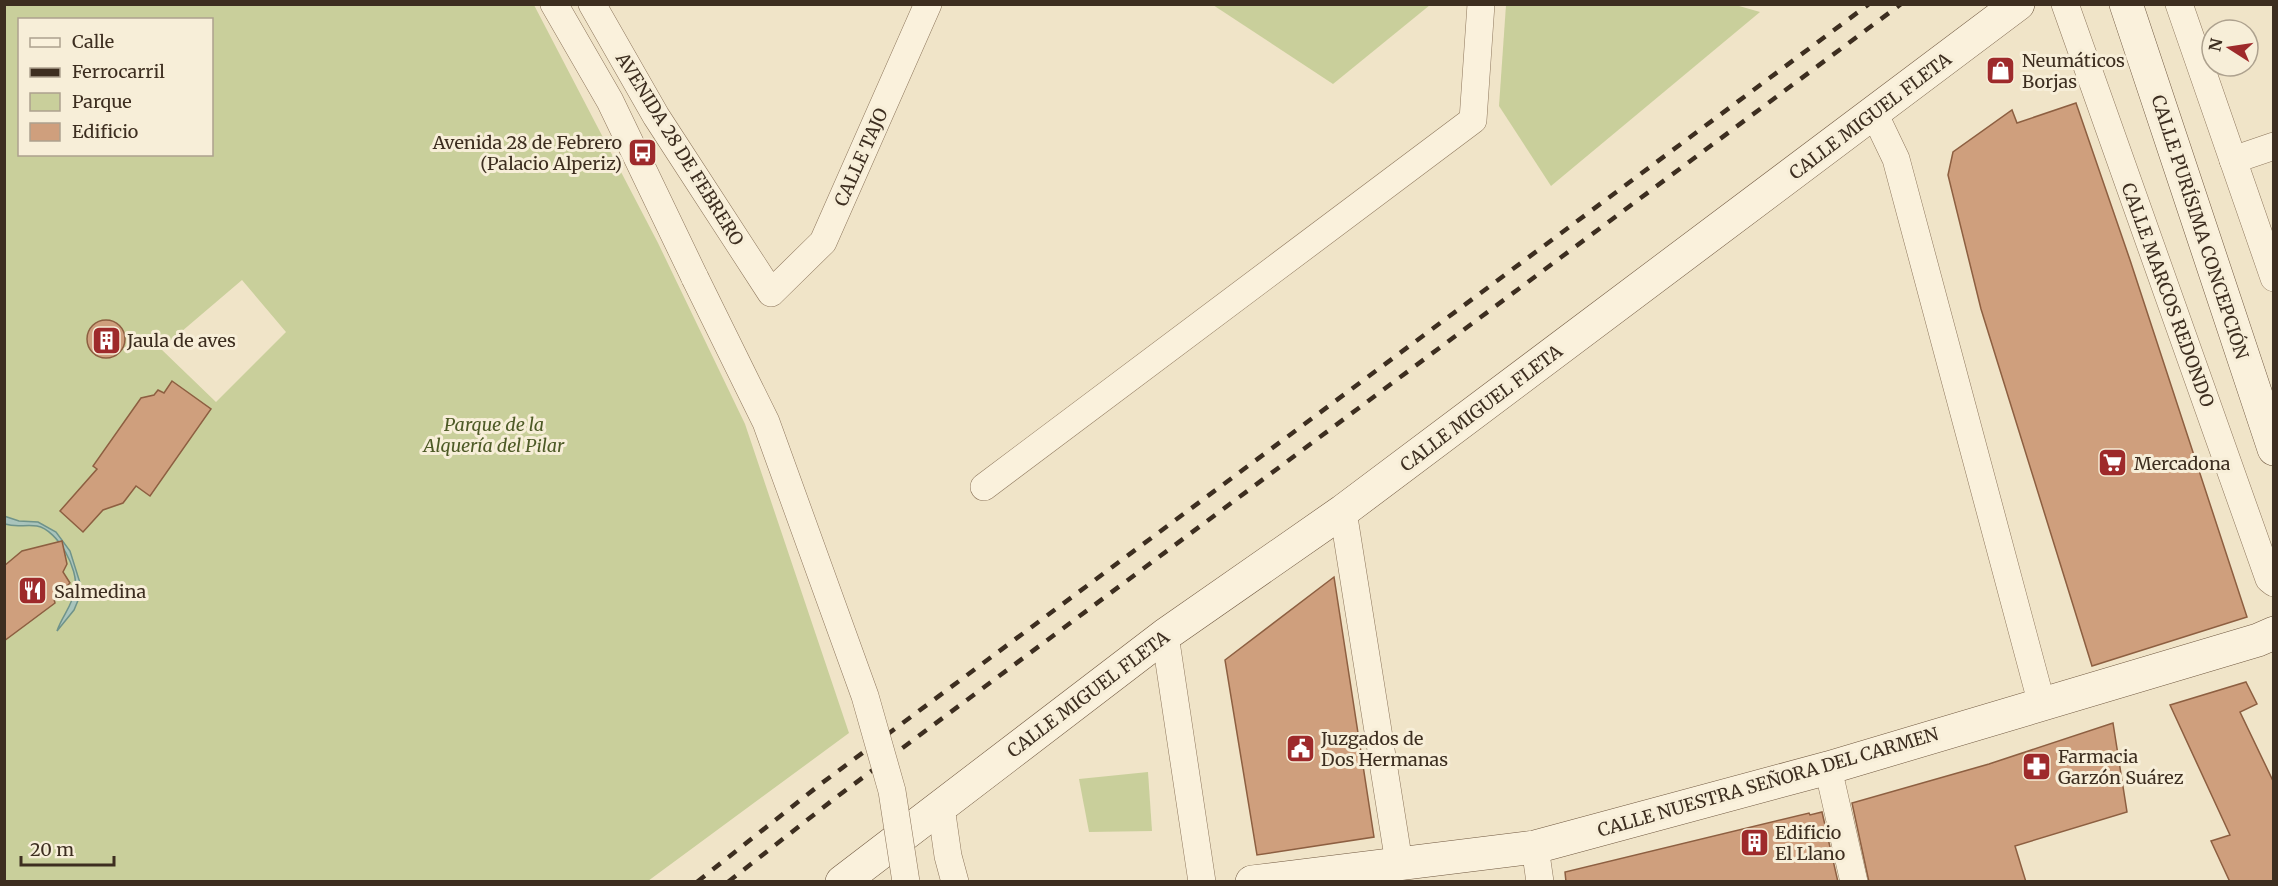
<svg xmlns="http://www.w3.org/2000/svg" width="2278" height="886" viewBox="0 0 2278 886" font-family="Merriweather,serif">
	<rect width="100%" height="100%" fill="#f0e4c8"/>
	<g fill="#c9cf9b" fill-rule="evenodd">
		<polygon points="1732,4 1760,12 1551,186 1499,106 1506,5"/>
		<path d="M5,5H534L658,243L745,424L849,733L648,881H5ZM20,20H212V154H20ZM242,280L286,332L216,402L161,349Z"/>
		<polygon points="1213,5 1430,5 1333,84"/>
		<polygon points="1148,772 1152,831 1089,832 1079,779"/>
	</g>
	<path fill="#a9c4bc" stroke="#6f938a" stroke-width="1.5" d="M4,516L19,521L38,522L56,532L70,551L81,586L79,598L74,610L57,631C62,616 73,605 75,589C79,570 58,530 37,526C25,524 17,528 5,524Z"/>
	<g fill="#cf9f7d" stroke="#8d5f41" stroke-width="1.5">
		<polygon points="2076,103 2130,260 2247,617 2092,666 1981,309 1948,175 1953,152 2012,110 2017,123"/>
		<circle cx="106" cy="339" r="19"/>
		<polygon points="172,381 211,409 150,496 136,486 123,503 103,510 83,532 60,511 97,469 93,466 141,398 154,395 158,390 164,393"/>
		<polygon points="62,541 67,564 63,572 70,583 54,599 55,603 4,641 4,566 22,551"/>
		<polygon points="1334,577 1374,837 1257,855 1225,660"/>
		<polygon points="2246,682 2257,704 2240,712 2274,783 2274,882 2230,882 2211,841 2230,835 2170,705"/>
		<polygon points="2113,723 2127,812 2015,846 2026,882 1869,882 1852,803 1989,764"/>
		<polygon points="1822,812 1838,882 1566,882 1565,872 1809,813 1810,815"/>
	</g>
	<g fill="none" stroke-linecap="round" stroke-linejoin="round">
		<defs>
			<g id="street">
				<polyline points="554,4 610,101 695,278"/>
				<polyline points="592,4 656,116 771,293 823,242 928,4"/>
				<polyline points="2065,4 2269,579 2274,583"/>
				<polyline points="2179,4 2274,278"/>
				<polyline points="1874,113 1896,159 2042,705"/>
				<polyline points="2233,160 2274,146"/>
				<polyline points="984,487 1473,120 1481,4"/>
				<polyline points="1343,511 1399,863"/>
				<polyline points="1165,635 1202,882"/>
				<polyline points="1828,768 1854,882"/>
				<polyline points="941,807 948,856 955,882"/>
				<polyline points="1535,847 1540,882"/>
			</g>
			<g id="secondary">
				<polyline points="2126,4 2274,449"/>
				<polyline points="842,882 1165,635 1343,511 2018,4"/>
				<polyline points="1252,882 1535,847 1828,768 2258,640 2274,633"/>
			</g>
		</defs>
		<use href="#street" stroke="#8d765c" stroke-width="28"/>
		<use href="#secondary" stroke="#6f573f" stroke-width="34"/>
		<use href="#street" stroke="#faf1dc" stroke-width="27"/>
		<use href="#secondary" stroke="#faf1dc" stroke-width="33"/>
		<g stroke="#3d2e20" stroke-width="4.5" stroke-dasharray="10 10" stroke-linecap="butt">
			<polyline points="697,882 822,783 1869,4"/>
			<polyline points="728,882 834,799 1901,4"/>
		</g>
		<defs>
			<polyline id="street-bridge" points="695,278 766,422 865,696 892,791 906,882"/>
		</defs>
		<use href="#street-bridge" stroke="#8d765c" stroke-width="28" stroke-linecap="butt"/>
		<use href="#street-bridge" stroke="#faf1dc" stroke-width="27"/>
	</g>
	<defs>
		<symbol id="shop-square" viewBox="-11 -11 22 22"><rect x="-9" y="-9" width="18" height="18" rx="4" fill="#9e2a2b" stroke="#f7eed8"/><path d="M-5-2.5h2.3a2.7 3.5 0 0 1 5.4 0H5L5.5 6h-11ZM-1.5-2.5h3a1.5 2.3 0 0 0-3 0Z" fill="#fff"/></symbol>
		<symbol id="bus-square" viewBox="-11 -11 22 22"><rect x="-9" y="-9" width="18" height="18" rx="4" fill="#9e2a2b" stroke="#f7eed8"/><path d="M-5-6H5V4H4V6H2V4H-2V6H-4V4H-5ZM-3.5-4V0h7V-4ZM-3.5 1.2v1.5H-2V1.2ZM2 1.2v1.5H3.5V1.2Z" fill="#fff"/></symbol>
		<symbol id="building-square" viewBox="-11 -11 22 22"><rect x="-9" y="-9" width="18" height="18" rx="4" fill="#9e2a2b" stroke="#f7eed8"/><path d="M-4-6H4V6H1V3H-1V6H-4ZM-2.5-4.3h1.7v1.8h-1.7ZM.8-4.3h1.7v1.8H.8ZM-2.5-1h1.7V.8h-1.7ZM.8-1h1.7V.8H.8Z" fill="#fff"/></symbol>
		<symbol id="supermarket-square" viewBox="-11 -11 22 22"><rect x="-9" y="-9" width="18" height="18" rx="4" fill="#9e2a2b" stroke="#f7eed8"/><path d="M-6-5.5h2.5l.6 2H6L4.5 2H-2.5L-4.4-4H-6ZM-1.5 3.2a1.3 1.3 0 1 0 .1 0ZM3 3.2a1.3 1.3 0 1 0 .1 0Z" fill="#fff"/></symbol>
		<symbol id="restaurant-square" viewBox="-11 -11 22 22"><rect x="-9" y="-9" width="18" height="18" rx="4" fill="#9e2a2b" stroke="#f7eed8"/><path d="M-5-6h1v4h1v-4h1v4h1v-4h1v5L-1.5 .5V6h-2V.5L-5-1ZM5-6V6H3V1.5H1.5Q1.5-4 5-6Z" fill="#fff"/></symbol>
		<symbol id="civic-square" viewBox="-11 -11 22 22"><rect x="-9" y="-9" width="18" height="18" rx="4" fill="#9e2a2b" stroke="#f7eed8"/><path d="M-.6-6.5H3V-4.5H.6V-3L4-1V1h2V6H-6V1h2V-1L-.6-3ZM-1.2 2.5V6h2.4V2.5Z" fill="#fff"/></symbol>
		<symbol id="pharmacy-square" viewBox="-11 -11 22 22"><rect x="-9" y="-9" width="18" height="18" rx="4" fill="#9e2a2b" stroke="#f7eed8"/><path d="M-2-6h4v4h4v4h-4v4h-4v-4h-4v-4h4Z" fill="#fff"/></symbol>
	</defs>
	<g fill-rule="evenodd">
		<use href="#shop-square" x="1984" y="54" width="33" height="33"/>
		<use href="#bus-square" x="626" y="136" width="33" height="33"/>
		<use href="#building-square" x="90" y="324" width="33" height="33"/>
		<use href="#supermarket-square" x="2096" y="446" width="33" height="33"/>
		<use href="#restaurant-square" x="16" y="574" width="33" height="33"/>
		<use href="#civic-square" x="1284" y="732" width="33" height="33"/>
		<use href="#pharmacy-square" x="2020" y="750" width="33" height="33"/>
		<use href="#building-square" x="1738" y="826" width="33" height="33"/>
	</g>
	<g text-anchor="middle" dominant-baseline="central" stroke-width="6" stroke-linejoin="round" paint-order="stroke">
		<g font-size="18" fill="#3d2e20" stroke="#f7eed8" text-anchor="start">
			<text x="2022" y="60">Neumáticos<tspan x="2022" dy="21">Borjas</tspan></text>
			<text x="622" y="142" text-anchor="end">Avenida 28 de Febrero<tspan x="622" dy="21">(Palacio Alperiz)</tspan></text>
			<text x="127" y="340">Jaula de aves</text>
			<text x="2134" y="463">Mercadona</text>
			<text x="54" y="591">Salmedina</text>
			<text x="1321" y="738">Juzgados de<tspan x="1321" dy="21">Dos Hermanas</tspan></text>
			<text x="2058" y="756">Farmacia<tspan x="2058" dy="21">Garzón Suárez</tspan></text>
			<text x="1775" y="832">Edificio<tspan x="1775" dy="21">El Llano</tspan></text>
		</g>
		<g font-size="18" fill="#3d2e20" stroke="#f7eed8">
			<text transform="translate(1870 116) rotate(-37)">CALLE MIGUEL FLETA</text>
			<text transform="translate(680 149) rotate(58)">AVENIDA 28 DE FEBRERO</text>
			<text transform="translate(861 157) rotate(-66)">CALLE TAJO</text>
			<text transform="translate(2200 227) rotate(72)">CALLE PURÍSIMA CONCEPCIÓN</text>
			<text transform="translate(2168 295) rotate(70)">CALLE MARCOS REDONDO</text>
			<text transform="translate(1481 408) rotate(-37)">CALLE MIGUEL FLETA</text>
			<text transform="translate(1088 694) rotate(-37)">CALLE MIGUEL FLETA</text>
			<text transform="translate(1768 782) rotate(-16)">CALLE NUESTRA SEÑORA DEL CARMEN</text>
		</g>
		<g font-size="18" font-style="italic" fill="#4d5a26" stroke="#f7eed8">
			<text x="494" y="424">Parque de la<tspan x="494" dy="21">Alquería del Pilar</tspan></text>
		</g>
	</g>
	<rect width="2278" height="886" fill="none" stroke="#3d2e20" stroke-width="12"/>
	<rect x="18" y="18" width="195" height="138" fill="#f7eed8" stroke="#ada18e" stroke-width="1.5"/>
	<rect x="30" y="38" width="30" height="9" fill="#faf1dc" stroke="#ada18e" stroke-width="1.5"/>
	<text x="72" y="48" font-size="18" fill="#3d2e20">Calle</text>
	<rect x="30" y="68" width="30" height="9" fill="#3d2e20" stroke="#ada18e" stroke-width="1.5"/>
	<text x="72" y="78" font-size="18" fill="#3d2e20">Ferrocarril</text>
	<rect x="30" y="93" width="30" height="18" fill="#c9cf9b" stroke="#ada18e" stroke-width="1.5"/>
	<text x="72" y="108" font-size="18" fill="#3d2e20">Parque</text>
	<rect x="30" y="123" width="30" height="18" fill="#cf9f7d" stroke="#ada18e" stroke-width="1.5"/>
	<text x="72" y="138" font-size="18" fill="#3d2e20">Edificio</text>
	<g transform="translate(2230 48) rotate(282)"><circle r="28" fill="#f7eed8" stroke="#ada18e" stroke-width="1.5"/>
	<path d="M0-4.5L10 22L0 15L-10 22Z" fill="#9e2a2b"/>
	<text y="-9" font-size="16" font-weight="bold" text-anchor="middle" fill="#3d2e20">N</text>
	</g>
	<path d="M21 856v9h93v-9" fill="none" stroke="#3d2e20" stroke-width="3"/>
	<text x="30" y="856" font-size="18" fill="#3d2e20" stroke="#f7eed8" stroke-width="4.5" paint-order="stroke">20 m</text>
</svg>
